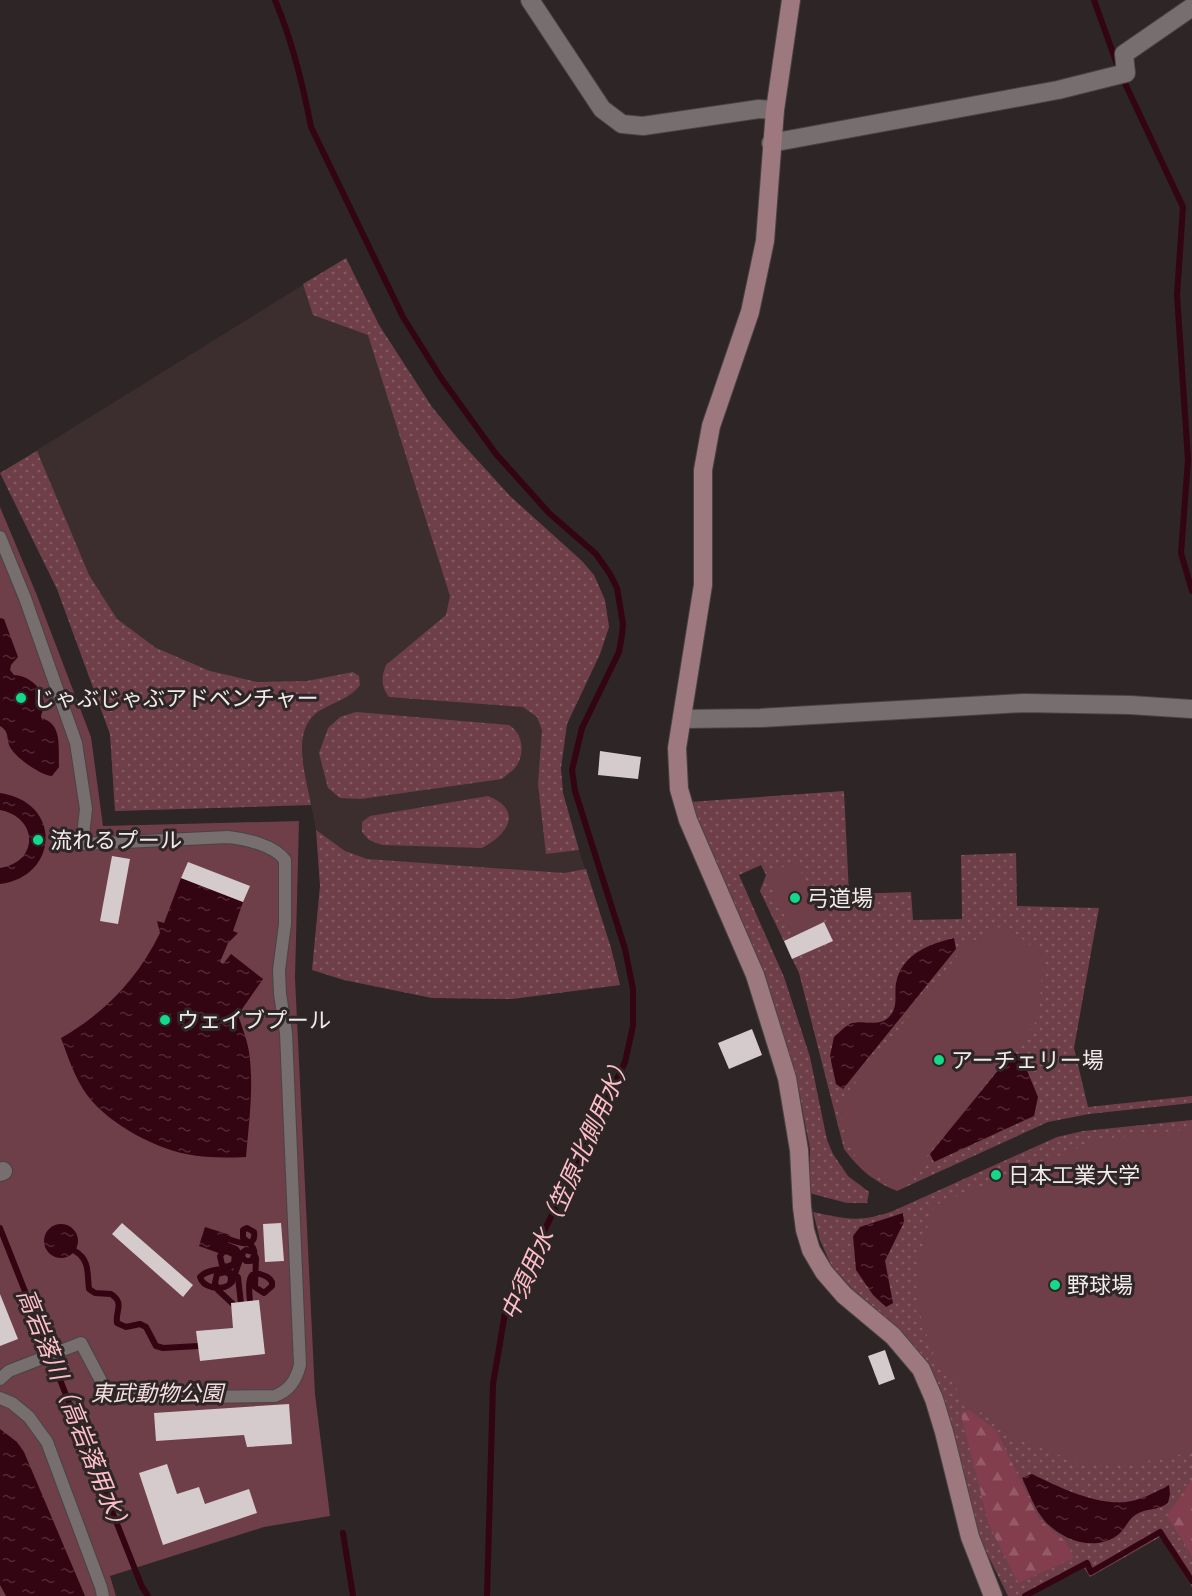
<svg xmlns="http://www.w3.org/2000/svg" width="1192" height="1596" viewBox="0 0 1192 1596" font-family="'Zilla Slab','Noto Sans JP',serif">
	<defs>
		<pattern id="grass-dots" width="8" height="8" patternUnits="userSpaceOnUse" patternTransform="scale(1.5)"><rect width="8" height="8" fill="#6e3f48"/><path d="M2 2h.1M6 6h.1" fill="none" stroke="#835b63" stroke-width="1.8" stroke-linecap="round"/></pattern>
		<pattern id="forest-firs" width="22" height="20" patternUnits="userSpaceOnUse" patternTransform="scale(1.5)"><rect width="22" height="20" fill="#823e4c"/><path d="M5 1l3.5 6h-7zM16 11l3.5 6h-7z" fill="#945a66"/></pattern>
		<pattern id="water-ripples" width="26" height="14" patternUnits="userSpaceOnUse" patternTransform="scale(1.5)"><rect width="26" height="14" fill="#330412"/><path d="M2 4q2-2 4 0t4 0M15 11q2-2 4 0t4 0" fill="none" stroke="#512935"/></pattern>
	</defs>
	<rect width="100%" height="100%" fill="#2d2526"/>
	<polygon fill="#3c2d2f" points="346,258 379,325 432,407 459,440 511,497 582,561 594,575 605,600 609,627 600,654 567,724 561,768 563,793 579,850 611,948 620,985 512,999 432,998 344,980 312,970 320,886 316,830 311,805 115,811 110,734 57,589 0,473"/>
	<g fill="url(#grass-dots)">
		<path d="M346,258L379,325L432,407L459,440L511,497L582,561L594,575L605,600L609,627L600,654L567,724L561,768L563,793L579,850L546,854L538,784L542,730L537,717L523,707L389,697C381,686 381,678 386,665L446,615L450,596L368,335L313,315L303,284Z"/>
		<path d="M37,451L89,575L117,619L156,648L210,671L257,682L307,681L353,672L359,676L360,685C351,698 334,702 321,710C289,728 306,776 311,805L115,811L110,734L57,589L0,473Z"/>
		<path d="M356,712L509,725C524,734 526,757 513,770C510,773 505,776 502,779L361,799L340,798L328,788L319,753L328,728L340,717Z"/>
		<path d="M844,791L849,894L911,892L913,920L962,919L961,855L1016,853L1017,906L1099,908L1074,1048L1088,1107L1192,1096V1103L1089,1114L1048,1122L897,1191C873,1181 860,1170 844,1149L799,973L760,891L766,875L761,865L739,875L784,977L810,1057L827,1140L833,1154L848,1176L869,1192L867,1203H847L809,1193L810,1149L796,1076L689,802Z"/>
		<path d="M488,796C523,810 509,834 482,848L382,845L369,840L362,832V822L370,816Z"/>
		<polygon points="316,830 345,851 367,859 564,873 586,869 611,948 620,985 512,999 432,998 344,980 312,970 320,886"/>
		<path d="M1192,1120V1587L1160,1537L1090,1577L1084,1568L1031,1596H1008L977,1533L899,1331L852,1289L831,1265L820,1240L813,1212C847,1219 859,1223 893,1211L1057,1137L1083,1131Z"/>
	</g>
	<g fill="url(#forest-firs)">
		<polygon points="969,1410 996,1430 1039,1519 1066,1542 1074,1558 1018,1583 989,1525 961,1414"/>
		<polygon points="1192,1479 1192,1556 1167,1516"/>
	</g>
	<g fill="#6e3f48">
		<polygon points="0,507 36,593 91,737 103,826 299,821 295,978 315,1394 330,1516 264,1527 110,1576 116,1596 0,1596"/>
		<polygon points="796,861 824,922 794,936 766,875"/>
		<path d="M1004,925L1043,955L1039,1018L904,1184L897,1187C853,1169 847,1146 839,1103L967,944Z"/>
		<polygon points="1192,1129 1192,1446 1179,1455 1126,1465 1080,1463 1017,1439 964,1400 933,1353 918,1308 918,1263 933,1206 1101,1139"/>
	</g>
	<g fill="url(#water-ripples)">
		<path d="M0,618L4,619L18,657L11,665L10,670L14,675C29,676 43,687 44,704C44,710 41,713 41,718C63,723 58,748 59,767L52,776C42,776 18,759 12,750C5,741 11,732 0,726Z"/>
		<path d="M0,793C63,802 59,877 0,884V868C40,862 38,817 0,810Z"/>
		<path d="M181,878L243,902L233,931L238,933L228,943L220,962L223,964L231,954L263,979L238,1015C242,1027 247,1039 249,1052C254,1086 249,1122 246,1157C226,1158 206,1158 186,1154C151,1147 102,1120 83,1089C73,1073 67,1054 61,1038C105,1013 138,978 160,933L157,921L164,923Z"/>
		<path d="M954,938L956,949L843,1089L836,1084L830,1056L834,1037C839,1033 846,1025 852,1023C864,1020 877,1027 888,1018C899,1008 894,996 896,983C902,954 929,944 954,938Z"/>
		<polygon points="1013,1052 1021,1056 1038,1097 1034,1116 934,1162 930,1154"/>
		<polygon points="903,1213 904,1222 885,1261 893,1303 886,1307 873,1295 856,1270 853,1236 860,1227"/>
		<circle cx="61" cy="1241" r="17"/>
		<polygon points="205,1227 230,1235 224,1255 199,1246"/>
		<polygon points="0,1429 17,1442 24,1452 85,1596 6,1596 0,1585"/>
		<path d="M1032,1474C1061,1488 1106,1511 1139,1499C1149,1496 1159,1490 1169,1485L1170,1494L1168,1503C1155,1512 1146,1507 1134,1516C1128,1520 1125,1529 1119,1534C1095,1554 1057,1539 1041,1516C1033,1505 1028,1490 1022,1478Z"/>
	</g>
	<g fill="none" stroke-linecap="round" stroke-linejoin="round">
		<g stroke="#330412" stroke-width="6">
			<path d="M275,0C292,40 303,85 311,127L403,317L441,378L496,454L549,513L596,554L610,574L617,588L623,624L622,635L619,652L582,728L572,770L575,791L625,949L633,989V1026L625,1062L505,1313L493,1384L487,1596"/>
			<polyline points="1094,0 1118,67"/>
			<polyline points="1122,77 1183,207 1177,295 1188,460 1181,553 1192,591"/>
			<polyline points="0,1228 142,1587 148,1596"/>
			<path d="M223,1237C233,1241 257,1251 254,1232L247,1228L243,1230V1238C251,1244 259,1251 251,1261H246L242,1257L243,1252L246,1250L253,1252L256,1258L255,1287L264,1293L272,1286V1282C269,1277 266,1276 260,1274C244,1268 250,1299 251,1309"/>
			<polyline points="221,1243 236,1249 241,1257 232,1282"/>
			<path d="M219,1248L236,1254C238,1264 231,1270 222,1265L220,1256L223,1252L227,1251L235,1255L234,1263C224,1272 209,1267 200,1277C203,1288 221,1291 230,1284L231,1279L230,1274L225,1272L217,1274L215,1283L218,1290L234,1305"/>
			<path d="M75,1251C90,1260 87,1273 89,1289L95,1293L111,1294C125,1303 115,1311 117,1323L126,1327L140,1324L146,1327L156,1346L163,1348L198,1346"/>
			<polyline points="228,1271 238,1277 241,1304"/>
			<polyline points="343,1533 353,1596"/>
			<polyline points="1025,1596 1087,1563 1091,1572 1160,1532 1192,1581"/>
		</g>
	</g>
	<g fill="#d5cbcc">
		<polygon points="600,751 641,757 638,779 598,775"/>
		<polygon points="112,856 130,859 118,924 100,921"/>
		<polygon points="188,862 250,886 243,902 181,878"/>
		<polygon points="824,922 833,941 792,959 784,941"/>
		<polygon points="752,1029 762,1055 729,1069 718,1043"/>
		<polygon points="122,1223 193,1285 183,1297 112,1234"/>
		<polygon points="281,1223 284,1261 265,1262 263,1224"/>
		<polygon points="0,1294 18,1339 0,1346"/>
		<polygon points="259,1300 265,1354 200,1361 196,1331 233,1328 231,1303"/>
		<polygon points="885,1350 895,1379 879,1385 868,1356"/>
		<polygon points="289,1404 292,1444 247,1447 244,1435 156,1441 154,1413"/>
		<polygon points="167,1464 177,1494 199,1487 205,1504 249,1489 257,1513 163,1545 139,1473"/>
	</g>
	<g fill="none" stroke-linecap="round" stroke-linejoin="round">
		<defs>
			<g id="lane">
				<path d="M0,537L25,598L76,743L86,809L82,844L228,837C246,839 274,845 285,860V924L279,970L280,994L286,1033L300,1365C296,1380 290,1390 275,1396L110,1398L81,1343L9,1371L0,1379"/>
				<polyline points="0,1398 12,1403 29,1417 47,1442 101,1587 103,1596"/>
			</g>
			<g id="street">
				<polyline points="530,0 602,109 622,124 643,126 759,109 775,110"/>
				<polyline points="771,143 1058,90 1126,73 1124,54 1192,7"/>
				<polyline points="682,719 760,718 1024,703 1130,705 1192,709"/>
				<polyline points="0,1172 3,1171"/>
			</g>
			<polyline id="secondary" points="791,0 775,110 765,241 750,312 711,426 703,470 703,585 677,748 679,789 688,820 755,975 787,1078 799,1150 802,1207 805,1230 811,1250 824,1272 844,1295 893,1336 921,1369 934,1399 944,1432 970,1537 993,1596"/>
		</defs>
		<use href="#lane" stroke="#4a4344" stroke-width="14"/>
		<use href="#street" stroke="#4a4344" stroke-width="20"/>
		<use href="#secondary" stroke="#4a4344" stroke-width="20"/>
		<use href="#lane" stroke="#776e6f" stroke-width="12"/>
		<use href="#street" stroke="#776e6f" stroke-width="18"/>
		<use href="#secondary" stroke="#9d787f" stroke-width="18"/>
	</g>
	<g fill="#13d98a" stroke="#2d2526" stroke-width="2">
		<circle cx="21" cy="698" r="6"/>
		<circle cx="38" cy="840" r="6"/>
		<circle cx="795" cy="898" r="6"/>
		<circle cx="165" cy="1020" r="6"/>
		<circle cx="939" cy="1060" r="6"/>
		<circle cx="996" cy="1175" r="6"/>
		<circle cx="1055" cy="1285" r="6"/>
	</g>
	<g text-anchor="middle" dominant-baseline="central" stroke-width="6" stroke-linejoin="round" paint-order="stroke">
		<g font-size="22" fill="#f0eaeb" stroke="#2d2526" text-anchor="start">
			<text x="33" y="698">じゃぶじゃぶアドベンチャー</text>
			<text x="50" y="840">流れるプール</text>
			<text x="807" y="898">弓道場</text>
			<text x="177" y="1020">ウェイブプール</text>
			<text x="951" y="1060">アーチェリー場</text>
			<text x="1008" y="1175">日本工業大学</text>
			<text x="1067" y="1285">野球場</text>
		</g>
		<g font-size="22" font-style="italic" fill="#f4dee1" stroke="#2d2526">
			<text x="157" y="1393">東武動物公園</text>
		</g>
		<g font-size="24" font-style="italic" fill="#febec8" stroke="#2d2526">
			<text transform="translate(566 1187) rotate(-66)">中須用水（笠原北側用水）</text>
			<text transform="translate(74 1412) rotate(68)">高岩落川（高岩落用水）</text>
		</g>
	</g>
</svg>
